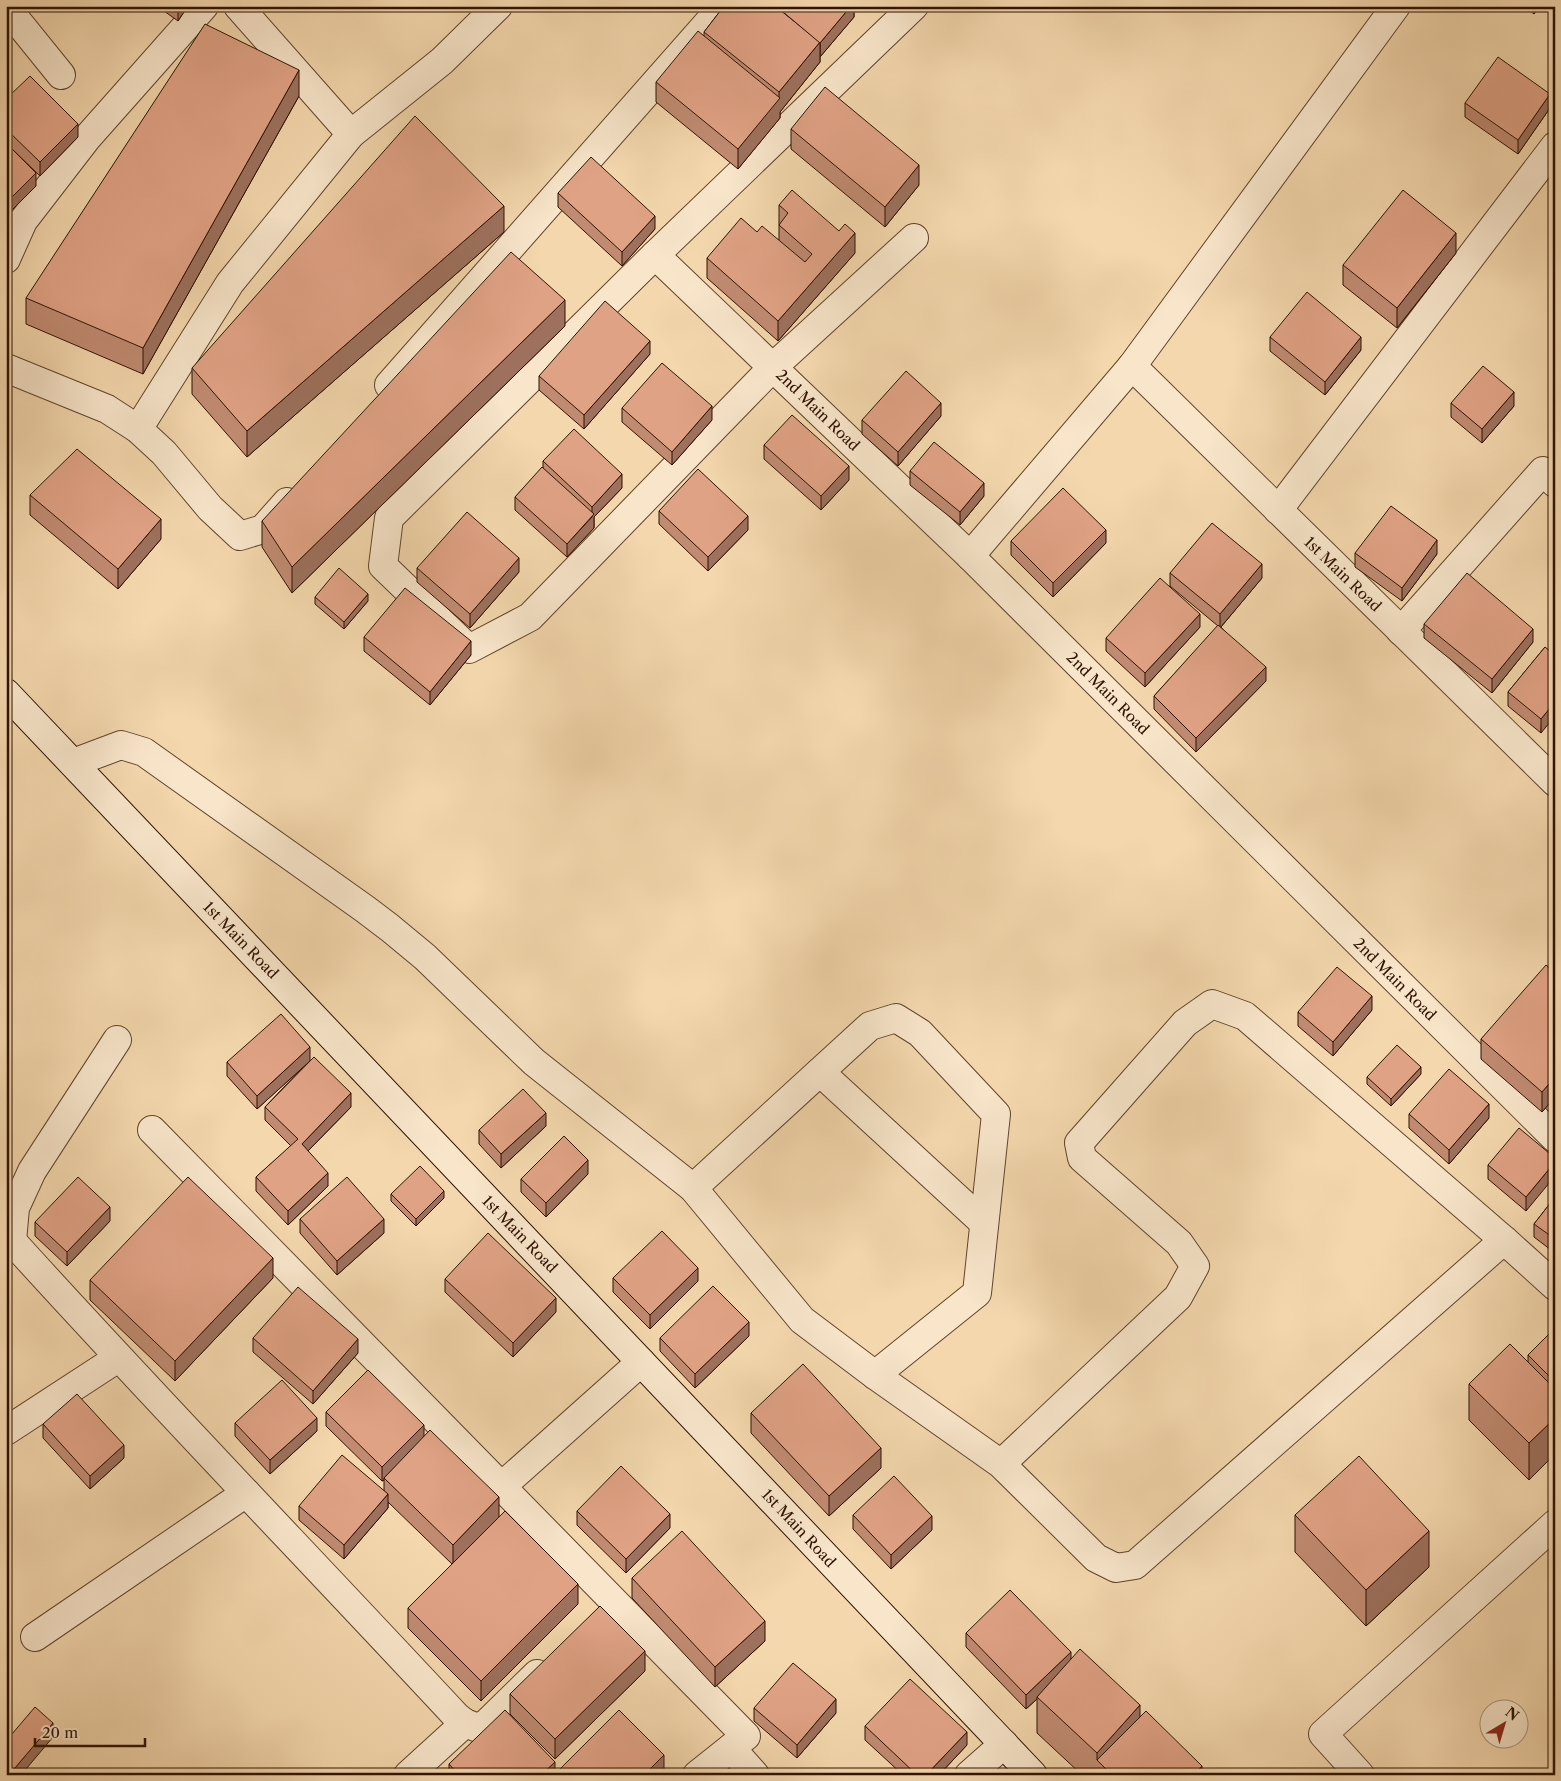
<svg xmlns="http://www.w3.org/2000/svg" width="1561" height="1781" viewBox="0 0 1561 1781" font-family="'Libre Caslon Text',serif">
	<rect width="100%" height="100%" fill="#f4d7ad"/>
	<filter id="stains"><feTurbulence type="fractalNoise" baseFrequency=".004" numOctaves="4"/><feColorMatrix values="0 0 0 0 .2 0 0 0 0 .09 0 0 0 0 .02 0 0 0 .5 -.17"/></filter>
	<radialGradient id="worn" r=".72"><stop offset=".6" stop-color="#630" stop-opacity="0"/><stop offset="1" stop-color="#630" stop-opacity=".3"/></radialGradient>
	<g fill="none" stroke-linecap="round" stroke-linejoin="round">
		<defs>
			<g id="street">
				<polyline points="238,6 351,134"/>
				<polyline points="914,6 655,255 389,518 383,566 469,649 530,617 773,367 914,238"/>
				<polyline points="6,7 61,75"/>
				<polyline points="655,255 970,556 1555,1138"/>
				<polyline points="6,259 23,221 87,138 204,6"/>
				<polyline points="1132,366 1555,782"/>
				<polyline points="6,368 107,409 138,429 164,453 210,508 240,536 263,529 287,502"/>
				<polyline points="389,385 723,6"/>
				<polyline points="138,429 230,283 351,134 442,61 498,6"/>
				<polyline points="1278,510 1555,146"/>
				<polyline points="970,556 1132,366 1396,6"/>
				<polyline points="1401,631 1543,471 1555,483"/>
				<polyline points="73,763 121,745 144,752 365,909 390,928 425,957 534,1062 693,1188 802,1320 875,1375 1001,1464 1096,1558 1116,1568 1135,1565 1504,1240 1245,1016 1212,1004 1185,1023 1079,1143 1082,1158 1179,1243 1195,1266 1178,1297 1001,1464"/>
				<polyline points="820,1072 984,1223"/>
				<polyline points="152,1130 746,1736 697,1775"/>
				<polyline points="693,1188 870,1026 896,1018 920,1033 996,1114 977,1293 875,1375"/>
				<path d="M6,1239L12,1241C158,1402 309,1558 457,1717L465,1723L478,1728L487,1723L537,1674"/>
				<polyline points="1504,1240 1555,1286"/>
				<polyline points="12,1241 15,1208 32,1171 117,1040"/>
				<polyline points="6,1431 118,1358"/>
				<polyline points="502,1486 641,1362"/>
				<polyline points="35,1637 246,1493"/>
				<polyline points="731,1748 755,1775"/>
				<polyline points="408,1775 465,1723"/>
				<polyline points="969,1775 1004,1744"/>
				<polyline points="1360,1775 1323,1734 1555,1524"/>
			</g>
			<polyline id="secondary" points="6,693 1033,1775"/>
		</defs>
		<use href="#street" stroke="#5f442b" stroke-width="30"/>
		<use href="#secondary" stroke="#2d1300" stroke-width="30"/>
		<use href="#street" stroke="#f8e5ca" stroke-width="28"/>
		<use href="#secondary" stroke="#f8e5ca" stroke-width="28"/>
	</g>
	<g fill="#c18b72" stroke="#2d1300">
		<polygon points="157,6 188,6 178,21"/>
		<polygon points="724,6 854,6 854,17 820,57 820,56 820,62 780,112 780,118 738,169 656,102 656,82 704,36 704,32"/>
		<polygon points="1524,6 1540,6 1534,14"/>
		<polygon points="299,96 143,374 26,324 26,298"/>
		<polygon points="6,99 78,137 40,176 9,146 36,186 6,216"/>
		<polygon points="1465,103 1550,108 1518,154 1465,117"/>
		<polygon points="791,129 919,185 885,227 791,149"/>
		<polygon points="558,193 655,229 622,266 558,207"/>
		<polygon points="779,205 855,253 778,341 707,278 707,258 757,232 779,240"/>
		<polygon points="504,232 247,457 192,394 192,368"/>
		<polygon points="1456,253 1397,328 1343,285 1343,265"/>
		<polygon points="565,326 292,593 262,547 262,521"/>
		<polygon points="1270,337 1361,350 1325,395 1270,351"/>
		<polygon points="650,354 584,429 539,390 539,376"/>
		<polygon points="1451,403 1514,406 1482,443 1451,417"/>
		<polygon points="622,408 712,420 672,465 622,422"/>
		<polygon points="941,416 898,466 862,434 862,420"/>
		<polygon points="764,445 849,480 821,510 764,459"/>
		<polygon points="543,461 622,488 594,517 594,528 567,557 515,510 515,497 543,468"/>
		<polygon points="910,471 984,496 960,525 910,485"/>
		<polygon points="30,495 161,539 118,589 30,515"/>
		<polygon points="659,511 748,530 708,571 659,524"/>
		<polygon points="1011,541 1106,543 1053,597 1011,555"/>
		<polygon points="1355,553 1437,554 1402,601 1355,567"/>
		<polygon points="417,568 519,572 470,628 417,582"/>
		<polygon points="1170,573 1262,578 1221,627 1266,681 1196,752 1154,709 1154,696 1218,626 1170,586"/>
		<polygon points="315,597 368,601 344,629 315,604"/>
		<polygon points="1424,624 1533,642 1492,693 1424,638"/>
		<polygon points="1200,627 1145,687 1106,651 1106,638"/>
		<polygon points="364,637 471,655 430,705 364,651"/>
		<polygon points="1545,647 1541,733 1508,706 1508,692"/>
		<polygon points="1555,973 1555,1097 1542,1112 1481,1059 1481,1039"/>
		<polygon points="1372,1010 1333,1056 1298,1026 1298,1012"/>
		<polygon points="310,1060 351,1107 308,1151 328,1186 288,1225 256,1191 256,1177 291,1146 265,1120 265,1107 303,1067 257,1109 227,1076 227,1062"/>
		<polygon points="1421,1074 1391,1106 1367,1084 1367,1077"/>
		<polygon points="1409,1114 1489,1118 1449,1164 1409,1128"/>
		<polygon points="546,1126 501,1168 479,1144 479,1130"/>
		<polygon points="1555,1158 1526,1211 1488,1179 1488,1165"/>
		<polygon points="588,1174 546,1217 521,1192 521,1179"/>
		<polygon points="391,1194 444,1198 416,1226 391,1201"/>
		<polygon points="1555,1197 1555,1253 1534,1237 1534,1224"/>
		<polygon points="300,1219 384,1233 337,1275 300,1233"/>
		<polygon points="110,1221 67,1266 35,1236 35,1222"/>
		<polygon points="273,1278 175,1381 90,1300 90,1280"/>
		<polygon points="613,1278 698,1281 650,1329 613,1292"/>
		<polygon points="445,1279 556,1312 513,1357 445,1292"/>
		<polygon points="1555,1328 1555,1454 1529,1480 1469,1420 1469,1384 1528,1362 1528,1355"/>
		<polygon points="749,1336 695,1388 660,1351 660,1338"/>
		<polygon points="253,1338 358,1353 313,1404 253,1352"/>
		<polygon points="326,1412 424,1437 499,1517 483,1533 578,1604 481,1701 408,1628 408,1608 452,1564 388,1502 388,1508 344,1559 299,1520 299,1506 384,1491 384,1480 382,1481 326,1426"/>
		<polygon points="751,1413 881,1468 829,1516 751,1433"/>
		<polygon points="235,1423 317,1431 270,1474 235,1436"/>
		<polygon points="43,1424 124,1458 90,1489 43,1438"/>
		<polygon points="577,1511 670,1528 626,1573 577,1525"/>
		<polygon points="853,1515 932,1530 891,1569 853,1529"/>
		<polygon points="1295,1515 1429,1567 1366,1626 1295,1552"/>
		<polygon points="632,1578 765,1641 715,1687 632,1598"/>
		<polygon points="966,1633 1071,1660 1140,1716 1202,1775 1082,1775 1037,1733 1037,1699 1026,1709 966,1647"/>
		<polygon points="645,1671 555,1759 510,1714 510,1694"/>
		<polygon points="754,1708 836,1713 797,1758 754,1721"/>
		<polygon points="865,1726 967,1745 939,1775 903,1775 865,1740"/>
		<polygon points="449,1764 555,1775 449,1775"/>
	</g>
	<g fill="#9d715d" stroke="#2d1300">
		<polygon points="179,6 188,6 178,21 178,7"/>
		<polygon points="851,6 854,6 854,17 820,57 820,43"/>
		<polygon points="1534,6 1540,6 1534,14"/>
		<polygon points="820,42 820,62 780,112 780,118 738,169 738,149 779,98 779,92"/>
		<polygon points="299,70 299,96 143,374 143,348"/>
		<polygon points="1550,94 1550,108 1518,154 1518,140"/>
		<polygon points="78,124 78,137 40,176 40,162"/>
		<polygon points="919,165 919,185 885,227 885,207"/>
		<polygon points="36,173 36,186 6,216 6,203"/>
		<polygon points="504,206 504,232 247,457 247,431"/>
		<polygon points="655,216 655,229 622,266 622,252"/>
		<polygon points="855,233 855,253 778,341 778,321"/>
		<polygon points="1456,233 1456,253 1397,328 1397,308"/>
		<polygon points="565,300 565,326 292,593 292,567"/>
		<polygon points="1361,337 1361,350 1325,395 1325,382"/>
		<polygon points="650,341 650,354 584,429 584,415"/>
		<polygon points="1514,392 1514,406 1482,443 1482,429"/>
		<polygon points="941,403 941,416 898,466 898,452"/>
		<polygon points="712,406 712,420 672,465 672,452"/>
		<polygon points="849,466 849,480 821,510 821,496"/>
		<polygon points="622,474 622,488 594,517 594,528 567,557 567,544 592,517 592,507"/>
		<polygon points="984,483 984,496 960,525 960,512"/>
		<polygon points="748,516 748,530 708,571 708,557"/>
		<polygon points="161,519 161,539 118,589 118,569"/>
		<polygon points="1106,530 1106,543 1053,597 1053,583"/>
		<polygon points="1437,540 1437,554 1402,601 1402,588"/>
		<polygon points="519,558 519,572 470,628 470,614"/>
		<polygon points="1262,564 1262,578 1220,628 1220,614"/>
		<polygon points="368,594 368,601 344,629 344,622"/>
		<polygon points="1200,614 1200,627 1145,687 1145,673"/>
		<polygon points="1533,629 1533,642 1492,693 1492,679"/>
		<polygon points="471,641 471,655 430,705 430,692"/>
		<polygon points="1266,667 1266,681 1196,752 1196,738"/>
		<polygon points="1555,702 1555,716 1541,733 1541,719"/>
		<polygon points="1372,996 1372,1010 1333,1056 1333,1042"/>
		<polygon points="310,1047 310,1061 257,1109 257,1096"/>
		<polygon points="1421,1067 1421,1074 1391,1106 1391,1099"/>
		<polygon points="1555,1077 1555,1097 1542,1112 1542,1092"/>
		<polygon points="351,1093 351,1107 302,1157 302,1144"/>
		<polygon points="1489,1104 1489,1118 1449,1164 1449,1150"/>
		<polygon points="546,1113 546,1126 501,1168 501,1154"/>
		<polygon points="588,1160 588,1174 546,1217 546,1203"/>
		<polygon points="1555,1162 1555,1176 1526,1211 1526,1197"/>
		<polygon points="328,1173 328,1186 288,1225 288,1211"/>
		<polygon points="444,1191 444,1198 416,1226 416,1219"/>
		<polygon points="110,1207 110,1221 67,1266 67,1252"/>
		<polygon points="384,1219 384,1233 337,1275 337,1261"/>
		<polygon points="273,1258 273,1278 175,1381 175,1361"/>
		<polygon points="698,1268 698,1281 650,1329 650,1315"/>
		<polygon points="556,1298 556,1312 513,1357 513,1343"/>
		<polygon points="749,1322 749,1336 695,1388 695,1374"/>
		<polygon points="358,1339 358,1353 313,1404 313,1391"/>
		<polygon points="317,1418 317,1431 270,1474 270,1460"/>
		<polygon points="1555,1418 1555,1454 1529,1480 1529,1443"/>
		<polygon points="424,1425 424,1439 384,1478 384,1480 382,1481 382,1467"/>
		<polygon points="124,1445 124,1458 90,1489 90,1476"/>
		<polygon points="881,1448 881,1468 829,1516 829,1496"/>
		<polygon points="388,1494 388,1508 344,1559 344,1545"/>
		<polygon points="499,1497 499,1517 453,1565 453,1545"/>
		<polygon points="670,1514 670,1528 626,1573 626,1559"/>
		<polygon points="932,1516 932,1530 891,1569 891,1555"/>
		<polygon points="1429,1531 1429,1567 1366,1626 1366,1590"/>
		<polygon points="578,1584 578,1604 481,1701 481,1681"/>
		<polygon points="765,1621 765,1641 715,1687 715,1667"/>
		<polygon points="645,1651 645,1671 555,1759 555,1739"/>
		<polygon points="1071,1652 1071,1666 1037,1697 1037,1699 1026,1709 1026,1695"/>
		<polygon points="836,1699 836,1713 797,1758 797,1745"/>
		<polygon points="1140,1705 1140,1741 1097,1760 1097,1753"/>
		<polygon points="53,1723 53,1737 21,1775 9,1775"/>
		<polygon points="967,1732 967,1745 939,1775 926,1775"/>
		<polygon points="664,1755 664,1769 658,1775 644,1775"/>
		<polygon points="555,1762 555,1775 541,1775"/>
		<polygon points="1202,1766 1202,1775 1194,1775"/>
	</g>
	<g fill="#e0a285" stroke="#2d1300">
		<polygon points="724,6 775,6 820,42 779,92 704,32"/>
		<polygon points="776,6 851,6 820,43"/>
		<polygon points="205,24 299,70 143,348 26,298"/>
		<polygon points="698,31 780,98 738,149 656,82"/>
		<polygon points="1498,57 1550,94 1518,140 1465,103"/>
		<polygon points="30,76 78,124 40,162 6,129 6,99"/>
		<polygon points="825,87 919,165 885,207 791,129"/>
		<polygon points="415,116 504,206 247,431 192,368"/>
		<polygon points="6,143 36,173 6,203"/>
		<polygon points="591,157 655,216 622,252 558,193"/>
		<polygon points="792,190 839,231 845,224 855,233 778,321 707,258 741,218 757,232 762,226 805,262 812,254 779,225 788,213 779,205"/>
		<polygon points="1403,190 1456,233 1397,308 1343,265"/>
		<polygon points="511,252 565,300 292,567 262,521"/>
		<polygon points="1307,292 1361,337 1325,382 1270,337"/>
		<polygon points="605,301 650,341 584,415 539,376"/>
		<polygon points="662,363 712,406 672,452 622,408"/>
		<polygon points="1483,366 1514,392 1482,429 1451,403"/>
		<polygon points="906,371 941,403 898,452 862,420"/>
		<polygon points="792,415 849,466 821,496 764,445"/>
		<polygon points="574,429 622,474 592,507 543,461"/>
		<polygon points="934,442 984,483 960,512 910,471"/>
		<polygon points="77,449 161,519 118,569 30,495"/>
		<polygon points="542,467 594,514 567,544 515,497"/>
		<polygon points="698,469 748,516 708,557 659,511"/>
		<polygon points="1063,488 1106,530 1053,583 1011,541"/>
		<polygon points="1391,506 1437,540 1402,588 1355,553"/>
		<polygon points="467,512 519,558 470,614 417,568"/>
		<polygon points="1212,523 1262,564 1220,614 1170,573"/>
		<polygon points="339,568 368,594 344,622 315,597"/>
		<polygon points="1467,573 1533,629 1492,679 1424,624"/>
		<polygon points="1160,578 1200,614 1145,673 1106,638"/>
		<polygon points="405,588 471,641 430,692 364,637"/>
		<polygon points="1218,625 1266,667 1196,738 1154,696"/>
		<polygon points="1545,647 1555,655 1555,702 1541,719 1508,692"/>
		<polygon points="1546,965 1555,973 1555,1077 1542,1092 1481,1039"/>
		<polygon points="1337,967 1372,996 1333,1042 1298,1012"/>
		<polygon points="281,1014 310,1047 257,1096 227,1062"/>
		<polygon points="1397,1045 1421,1067 1391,1099 1367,1077"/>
		<polygon points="314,1057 351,1093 302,1144 328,1173 288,1211 256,1177 298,1139 265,1107"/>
		<polygon points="1449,1069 1489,1104 1449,1150 1409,1114"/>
		<polygon points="523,1089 546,1113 501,1154 479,1130"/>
		<polygon points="1519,1128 1555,1158 1555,1162 1526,1197 1488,1165"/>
		<polygon points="564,1136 588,1160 546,1203 521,1179"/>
		<polygon points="420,1166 444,1191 416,1219 391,1194"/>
		<polygon points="78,1177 110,1207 67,1252 35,1222"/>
		<polygon points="188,1177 273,1258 175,1361 90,1280"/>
		<polygon points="347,1177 384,1219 337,1261 300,1219"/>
		<polygon points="1555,1197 1555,1239 1534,1224"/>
		<polygon points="662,1231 698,1268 650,1315 613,1278"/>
		<polygon points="488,1233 556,1298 513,1343 445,1279"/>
		<polygon points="713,1286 749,1322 695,1374 660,1338"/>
		<polygon points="298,1287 358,1339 313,1391 253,1338"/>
		<polygon points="1555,1328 1555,1382 1528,1355"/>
		<polygon points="1510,1344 1555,1389 1555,1418 1529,1443 1469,1384"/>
		<polygon points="803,1364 881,1448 829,1496 751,1413"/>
		<polygon points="368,1370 424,1425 382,1467 326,1412"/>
		<polygon points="282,1380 317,1418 270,1460 235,1423"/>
		<polygon points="77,1394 124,1445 90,1476 43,1424"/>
		<polygon points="430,1430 499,1497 453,1545 384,1478"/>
		<polygon points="342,1455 388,1494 344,1545 299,1506"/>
		<polygon points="1359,1456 1429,1531 1366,1590 1295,1515"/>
		<polygon points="621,1466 670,1514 626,1559 577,1511"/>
		<polygon points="894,1476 932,1516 891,1555 853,1515"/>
		<polygon points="505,1511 578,1584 481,1681 408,1608"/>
		<polygon points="682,1531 765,1621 715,1667 632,1578"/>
		<polygon points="1010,1590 1071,1652 1026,1695 966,1633"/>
		<polygon points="600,1606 645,1651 555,1739 510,1694"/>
		<polygon points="1080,1649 1140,1705 1097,1753 1037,1697"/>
		<polygon points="793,1663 836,1699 797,1745 754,1708"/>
		<polygon points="910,1679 967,1732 926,1775 917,1775 865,1726"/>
		<polygon points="35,1707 53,1723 9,1775 6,1775 6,1741"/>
		<polygon points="505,1710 555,1762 541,1775 459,1775 449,1764"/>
		<polygon points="619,1710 664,1755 644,1775 556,1775 555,1774"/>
		<polygon points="1146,1711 1202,1766 1194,1775 1112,1775 1097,1760"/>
	</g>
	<g text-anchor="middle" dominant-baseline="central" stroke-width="4.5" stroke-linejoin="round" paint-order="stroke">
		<g font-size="15" fill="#2d1300" stroke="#f8e5ca">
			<text transform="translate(818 410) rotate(44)">2nd Main Road</text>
			<text transform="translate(1343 574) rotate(44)">1st Main Road</text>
			<text transform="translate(1108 693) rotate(45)">2nd Main Road</text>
			<text transform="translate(241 940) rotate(46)">1st Main Road</text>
			<text transform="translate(1395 979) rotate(45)">2nd Main Road</text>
			<text transform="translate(520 1234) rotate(46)">1st Main Road</text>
			<text transform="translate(799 1528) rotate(47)">1st Main Road</text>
		</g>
	</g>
	<rect width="1561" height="1781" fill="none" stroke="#f4d7ad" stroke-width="25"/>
	<rect x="8" y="8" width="1546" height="1766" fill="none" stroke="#2d1300" stroke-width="2.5"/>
	<rect x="12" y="12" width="1536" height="1756" fill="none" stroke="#2d1300"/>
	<g transform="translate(1504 1724) rotate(38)"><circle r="24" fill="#f8e5ca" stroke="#a79179"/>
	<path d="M0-4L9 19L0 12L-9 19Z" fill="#8f2418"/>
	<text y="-8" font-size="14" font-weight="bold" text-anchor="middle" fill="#2d1300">N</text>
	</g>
	<path d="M35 1738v8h110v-8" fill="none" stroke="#2d1300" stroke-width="2.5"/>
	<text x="42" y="1738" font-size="15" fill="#2d1300" stroke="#f8e5ca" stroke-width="4" paint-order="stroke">20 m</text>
	<rect width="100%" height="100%" filter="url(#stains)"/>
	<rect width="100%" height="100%" fill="url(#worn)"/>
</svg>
